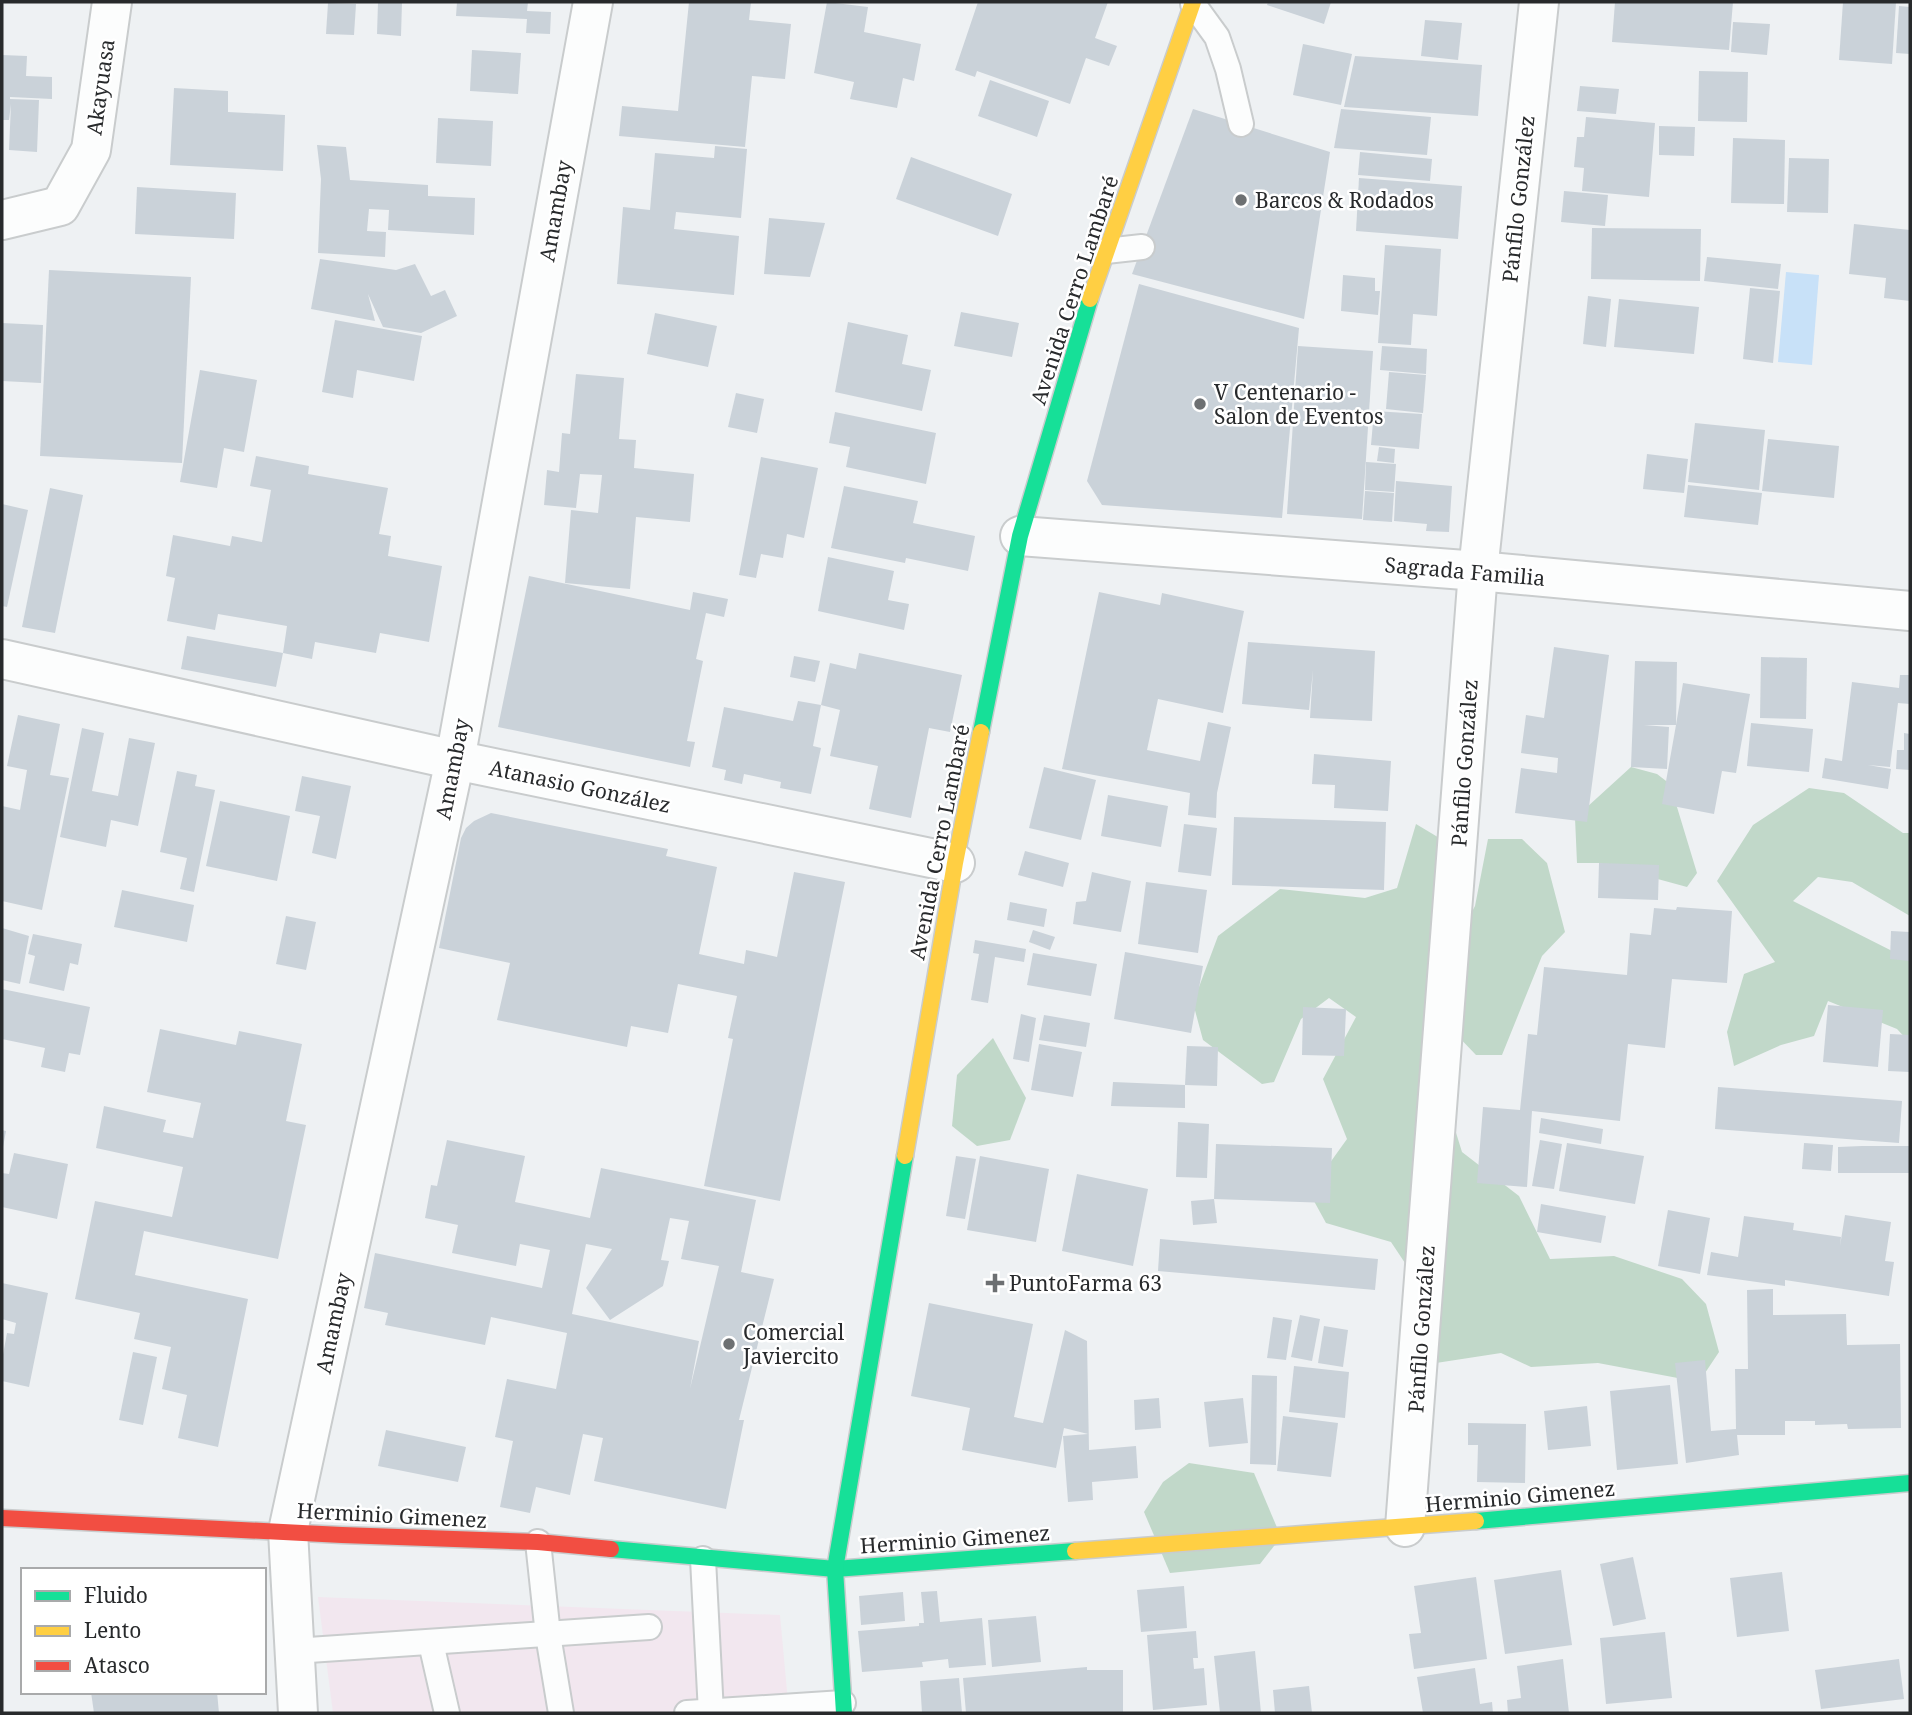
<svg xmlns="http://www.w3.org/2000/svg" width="1912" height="1715" viewBox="0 0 1912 1715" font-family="'Noto Serif',serif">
	<rect width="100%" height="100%" fill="#eef1f3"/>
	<polygon fill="#f2e7ef" points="318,1597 780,1615 789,1713 333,1713"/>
	<g fill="#c1d8c9">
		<polygon points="1631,767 1657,774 1670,784 1697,873 1687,887 1599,863 1577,863 1575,818"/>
		<polygon points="1809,788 1844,793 1903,833 1910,833 1910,916 1852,882 1818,877 1793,901 1910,960 1910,1043 1897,1029 1828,1001 1814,1036 1781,1045 1734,1066 1727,1032 1744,974 1775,962 1717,881 1753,825"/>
		<polygon points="1416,824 1446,842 1453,947 1475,906 1488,839 1522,839 1547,863 1565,932 1542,956 1502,1055 1476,1055 1453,1031 1430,1049 1462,1152 1519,1196 1550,1259 1614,1256 1682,1279 1706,1304 1719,1352 1699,1382 1598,1363 1531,1367 1501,1353 1436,1363 1411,1272 1391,1242 1326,1223 1309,1192 1347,1139 1323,1079 1356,1017 1329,998 1301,1019 1274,1082 1262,1084 1203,1040 1193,1003 1218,936 1280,889 1365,898 1397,888"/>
		<polygon points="993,1038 1026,1098 1010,1140 977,1146 952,1126 957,1075"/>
		<polygon points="1189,1463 1254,1473 1281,1537 1260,1564 1170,1573 1144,1512 1163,1482"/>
	</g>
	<polygon fill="#c8e1f8" points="1786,272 1819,275 1812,365 1778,362"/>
	<g fill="#cad2d9" fill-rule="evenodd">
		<polygon points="378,2 402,2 401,36 377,34"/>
		<polygon points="457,2 528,2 527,11 551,12 550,34 526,33 527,19 456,16"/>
		<polygon points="689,2 751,2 749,20 791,24 785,79 752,76 745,147 619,136 622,106 678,111"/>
		<polygon points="827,2 868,7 864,32 921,44 914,81 903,78 897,108 850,99 854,82 814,73"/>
		<polygon points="978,2 1108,2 1095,38 1117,46 1109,66 1086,58 1070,104 977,71 975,77 955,70"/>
		<polygon points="1268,2 1331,2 1324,24 1267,5"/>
		<polygon points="1615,2 1733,2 1729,50 1612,42"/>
		<polygon points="1843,2 1896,2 1892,64 1839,60"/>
		<polygon points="328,3 356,4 354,35 326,34"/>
		<polygon points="1899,6 1910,7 1910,54 1896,53"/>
		<polygon points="1425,20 1462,23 1458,60 1421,56"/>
		<polygon points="1733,22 1770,24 1767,55 1731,52"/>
		<polygon points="1303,44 1352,54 1341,105 1293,95"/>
		<polygon points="472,50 521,53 518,94 470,91"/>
		<polygon points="2,55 27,56 26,76 52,77 52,99 10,97 10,99 39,100 37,152 9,150 11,104 9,120 2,120"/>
		<polygon points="1355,56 1482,65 1478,116 1344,107"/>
		<polygon points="1699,71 1748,72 1747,122 1698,121"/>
		<polygon points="990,80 1049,101 1037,137 978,116"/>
		<polygon points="1580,86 1619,89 1616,114 1577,111"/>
		<polygon points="174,88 228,91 228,112 285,115 283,171 170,165"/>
		<polygon points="1193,109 1330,152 1304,319 1132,274"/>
		<polygon points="1341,109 1431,117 1427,155 1334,148"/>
		<polygon points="1586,117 1655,123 1649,197 1582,191 1584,168 1574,167 1577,137 1584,137"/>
		<polygon points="438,118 493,121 491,166 436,163"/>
		<polygon points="1659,126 1695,127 1694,156 1659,155"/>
		<polygon points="1733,138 1785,140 1784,204 1731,203"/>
		<polygon points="317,145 346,147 350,180 428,185 428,196 475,198 474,235 388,230 389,210 369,209 367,231 386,232 385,257 318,253 321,179"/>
		<polygon points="715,146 747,149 741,218 676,212 674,229 739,236 734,295 617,284 623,207 650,210 655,153 714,158"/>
		<polygon points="1360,152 1432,159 1430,181 1358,175"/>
		<polygon points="911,157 1012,194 998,236 896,199"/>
		<polygon points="1789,158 1829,159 1828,213 1787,212"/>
		<polygon points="1359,178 1462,186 1458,239 1356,231"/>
		<polygon points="137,187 236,193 234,239 135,234"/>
		<polygon points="1564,191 1608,195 1605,226 1561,222"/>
		<polygon points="769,218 825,223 810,277 764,274"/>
		<polygon points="1854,224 1910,230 1910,301 1884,298 1886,278 1849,274"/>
		<polygon points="1592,228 1701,229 1700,281 1591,279"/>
		<polygon points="1385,245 1441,249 1437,316 1413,314 1411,345 1378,343"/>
		<polygon points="1707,257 1781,264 1778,289 1704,281"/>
		<polygon points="320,259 396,270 415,264 431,296 445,290 457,316 421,333 383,327 368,294 375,321 311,309"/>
		<polygon points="49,270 191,277 182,463 40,456"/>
		<polygon points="1343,275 1375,278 1375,291 1380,291 1378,315 1341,311"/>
		<polygon points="1139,284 1299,328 1282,518 1102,505 1087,481"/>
		<polygon points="1750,288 1780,291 1773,363 1743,359"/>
		<polygon points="1588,296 1611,299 1606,347 1583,344"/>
		<polygon points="1619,299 1699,307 1694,354 1614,347"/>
		<polygon points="961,312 1019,323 1012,357 954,346"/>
		<polygon points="655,313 717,326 708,367 647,354"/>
		<polygon points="335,320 422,336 414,381 357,370 353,398 322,392"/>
		<polygon points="848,322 908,335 902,364 931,370 922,411 835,392"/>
		<polygon points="2,323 43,325 41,383 2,381"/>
		<polygon points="1298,346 1373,351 1362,519 1287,514"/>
		<polygon points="1382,346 1427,349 1426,374 1380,370"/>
		<polygon points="200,370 257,380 244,452 224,448 217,488 180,482"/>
		<polygon points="1389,372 1426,375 1423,413 1386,409"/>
		<polygon points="576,374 624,378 619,439 636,440 634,468 694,474 690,522 636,517 630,589 565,583 571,510 598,513 602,475 580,474 576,508 544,505 547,470 559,472 562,433 570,434"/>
		<polygon points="736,393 764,399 757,433 728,427"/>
		<polygon points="1374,411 1422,414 1419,449 1371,445"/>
		<polygon points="835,412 936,433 926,484 846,467 850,447 829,443"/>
		<polygon points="1695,423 1765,430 1759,490 1688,482"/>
		<polygon points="1768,439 1839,446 1834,498 1762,491"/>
		<polygon points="1379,447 1395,449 1394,463 1377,461"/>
		<polygon points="1647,454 1688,459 1684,493 1643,489"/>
		<polygon points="256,456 309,466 308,474 388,488 379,534 391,536 388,556 442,566 429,642 380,633 376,653 315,642 312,659 283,653 287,626 218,614 215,630 167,621 175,578 166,576 173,535 230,546 232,536 262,542 271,490 250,486"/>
		<polygon points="761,457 818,468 804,538 787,534 783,558 761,554 756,578 739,575"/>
		<polygon points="1366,462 1396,464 1394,492 1365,490"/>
		<polygon points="1396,481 1452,486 1449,532 1426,531 1427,524 1394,521"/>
		<polygon points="1688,485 1762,493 1758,525 1684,517"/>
		<polygon points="844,486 918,501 913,523 975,536 968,571 906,558 905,563 831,548"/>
		<polygon points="50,488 83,495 55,633 22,627"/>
		<polygon points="1365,491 1394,493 1392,522 1363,520"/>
		<polygon points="2,504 28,510 7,607 2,606"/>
		<polygon points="828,557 894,571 888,600 909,604 904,630 818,611"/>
		<polygon points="529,576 690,610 693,592 728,599 724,617 706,613 696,659 703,661 687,741 695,742 690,767 498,727"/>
		<polygon points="1099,592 1160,605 1162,593 1244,611 1223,713 1158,699 1147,750 1200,761 1208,722 1231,727 1217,793 1216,818 1188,815 1190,793 1062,769"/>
		<polygon points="187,636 283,653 276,687 181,669"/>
		<polygon points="1248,642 1375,651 1372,721 1310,718 1313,670 1309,710 1242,704"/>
		<polygon points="1554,647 1609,655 1587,822 1515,813 1521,768 1557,773 1558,758 1521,753 1526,715 1544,718"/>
		<polygon points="859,653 962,675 950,732 929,728 911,818 869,809 878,766 830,756 840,710 821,705 813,746 821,748 811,794 780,788 781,782 744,774 742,784 724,780 726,770 712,767 724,707 793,721 798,701 821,705 830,663 856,669"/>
		<polygon points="794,656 820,661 815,682 790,677"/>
		<polygon points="1761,657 1807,658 1806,719 1760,718"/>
		<polygon points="1635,661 1677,662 1676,725 1683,683 1750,694 1736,773 1722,771 1714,814 1662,804 1676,725 1644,725 1669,727 1667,769 1631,767"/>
		<polygon points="1900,675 1910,675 1910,704 1898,703 1890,767 1868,765 1891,769 1888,789 1822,778 1825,758 1842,761 1852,682 1899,688"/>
		<polygon points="18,715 60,724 50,775 69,778 42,910 2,901 2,806 20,810 27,770 7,766"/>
		<polygon points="1751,723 1813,729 1809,772 1747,766"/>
		<polygon points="82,728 104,733 92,791 118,796 129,738 155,743 138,826 111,820 106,847 60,837"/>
		<polygon points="1904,733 1910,734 1910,770 1896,769 1897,750 1904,750"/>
		<polygon points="1314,754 1391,761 1388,811 1334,808 1335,785 1312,784"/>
		<polygon points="1044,767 1096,780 1081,840 1029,828"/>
		<polygon points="177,771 197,775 195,786 215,790 194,892 180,889 187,858 160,852"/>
		<polygon points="302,776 351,786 336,859 312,853 320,816 295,811"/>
		<polygon points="1108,795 1168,806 1161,847 1101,836"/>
		<polygon points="220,801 290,816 277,881 206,866"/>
		<polygon points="491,813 668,849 666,856 717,867 699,954 744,964 746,950 777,957 794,872 845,882 780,1201 704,1186 733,1039 728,1038 737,996 678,984 668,1033 631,1026 627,1047 497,1020 510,963 439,948 461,838 466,828 474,821"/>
		<polygon points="1234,817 1386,822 1384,890 1232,885"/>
		<polygon points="1184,824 1217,828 1211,876 1178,872"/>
		<polygon points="1025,851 1069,863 1063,887 1018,875"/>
		<polygon points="1599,863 1659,865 1658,900 1598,898"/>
		<polygon points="1092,872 1131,881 1121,932 1073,924 1076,902 1086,901"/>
		<polygon points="1146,882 1207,890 1198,953 1138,944"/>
		<polygon points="122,890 194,905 187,942 114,927"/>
		<polygon points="1010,902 1047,909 1044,927 1007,920"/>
		<polygon points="1677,907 1732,911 1727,983 1672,979 1665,1048 1628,1044 1620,1121 1532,1111 1527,1187 1477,1183 1483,1107 1520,1110 1528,1034 1537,1035 1544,967 1627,975 1630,933 1651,935 1654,908 1676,910"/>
		<polygon points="286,916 316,922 306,970 276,964"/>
		<polygon points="2,928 29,936 20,984 2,980"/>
		<polygon points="1033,930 1055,937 1050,950 1029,942"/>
		<polygon points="1891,931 1910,932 1910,961 1890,959"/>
		<polygon points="33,934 82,944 78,965 70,963 64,991 29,983 35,956 28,954"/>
		<polygon points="975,940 1026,949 1024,962 995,957 988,1003 971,1000 979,954 973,953"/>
		<polygon points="1125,952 1203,966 1191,1033 1114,1019"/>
		<polygon points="1033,953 1097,964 1091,996 1027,985"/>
		<polygon points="2,989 90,1007 80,1055 69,1053 65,1072 41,1067 45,1048 2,1039"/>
		<polygon points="1828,1005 1883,1010 1878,1067 1823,1062"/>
		<polygon points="1303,1007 1346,1009 1344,1056 1302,1055"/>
		<polygon points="1021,1014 1036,1018 1029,1062 1013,1059"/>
		<polygon points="1044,1015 1090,1023 1086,1047 1039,1040"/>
		<polygon points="160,1029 236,1045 239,1031 302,1044 286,1121 306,1125 278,1259 144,1231 135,1275 248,1299 218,1447 178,1438 187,1395 162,1389 171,1347 134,1339 140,1313 75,1299 95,1201 172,1217 183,1167 96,1148 104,1106 166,1120 163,1132 193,1138 201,1103 147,1092"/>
		<polygon points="1890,1034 1910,1035 1910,1072 1888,1071"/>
		<polygon points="1039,1044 1082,1052 1073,1097 1031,1090"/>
		<polygon points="1187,1046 1218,1047 1217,1086 1185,1085"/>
		<polygon points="1113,1082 1185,1085 1185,1108 1111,1106"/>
		<polygon points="1718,1087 1902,1101 1899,1143 1715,1129"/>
		<polygon points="1541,1118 1603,1129 1601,1144 1539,1133"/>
		<polygon points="1178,1122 1209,1124 1207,1178 1176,1177"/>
		<polygon points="2,1130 6,1131 3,1147 2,1147"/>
		<path d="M447,1140L525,1156L515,1202L590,1218L601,1168L756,1200L741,1272L774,1279L739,1420H744L726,1509L594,1481L603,1438L583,1434L570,1495L536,1487L530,1513L500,1507L513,1441L495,1437L507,1379L556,1389L567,1333L491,1317L485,1345L385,1325L388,1313L364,1308L375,1253L542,1288L550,1250L520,1244L516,1266L452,1253L458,1225L425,1218L431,1185L437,1186ZM670,1218L689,1221L681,1259L719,1266L690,1389L699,1341L572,1314L586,1244L612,1249L586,1288L610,1320L663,1286L669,1261L661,1260Z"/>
		<polygon points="1540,1140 1562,1144 1554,1189 1532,1186"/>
		<polygon points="1567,1143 1644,1156 1635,1204 1559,1191"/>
		<polygon points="1804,1143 1833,1145 1831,1171 1802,1169"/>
		<polygon points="1216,1144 1332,1148 1330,1203 1214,1199"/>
		<polygon points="1862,1146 1910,1146 1910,1173 1838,1173 1838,1147"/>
		<polygon points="14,1153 68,1164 57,1219 2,1207 2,1173 9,1174"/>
		<polygon points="956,1156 976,1159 965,1219 946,1216"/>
		<polygon points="980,1156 1049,1169 1036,1242 967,1230"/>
		<polygon points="1077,1174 1148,1189 1133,1266 1062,1251"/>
		<polygon points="1214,1199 1217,1223 1193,1225 1191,1201"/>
		<polygon points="1541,1204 1606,1216 1601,1243 1537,1232"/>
		<polygon points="1668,1210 1710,1218 1700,1274 1658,1266"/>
		<polygon points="1845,1215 1891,1222 1885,1261 1894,1262 1889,1296 1785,1280 1785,1286 1707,1275 1711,1252 1738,1257 1744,1216 1794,1223 1793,1230 1841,1237 1840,1246"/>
		<polygon points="1160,1239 1378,1259 1375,1290 1158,1271"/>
		<polygon points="2,1283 48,1293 29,1387 2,1381 2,1360 7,1333 14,1334 16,1323 2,1319"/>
		<polygon points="1773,1289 1773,1315 1846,1314 1847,1345 1900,1344 1901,1428 1848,1429 1847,1424 1815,1425 1815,1421 1785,1421 1785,1435 1737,1435 1739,1455 1686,1463 1675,1363 1705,1360 1711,1431 1736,1429 1735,1369 1748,1369 1747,1290"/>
		<polygon points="929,1303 1033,1324 1014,1417 1043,1423 1065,1330 1087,1341 1089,1450 1136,1446 1138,1478 1092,1482 1093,1500 1068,1502 1063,1436 1088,1434 1064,1428 1056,1468 962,1450 970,1408 911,1396"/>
		<polygon points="1300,1315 1320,1319 1312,1361 1291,1357"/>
		<polygon points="1273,1317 1292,1320 1286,1360 1267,1358"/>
		<polygon points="1324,1326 1348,1330 1343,1367 1318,1363"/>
		<polygon points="133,1352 157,1357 143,1425 119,1420"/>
		<polygon points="1294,1366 1349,1372 1345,1418 1289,1412"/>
		<polygon points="1252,1375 1277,1376 1276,1465 1250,1464"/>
		<polygon points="1670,1385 1678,1464 1617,1470 1610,1391"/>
		<polygon points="1159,1398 1161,1428 1135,1430 1134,1400"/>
		<polygon points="1243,1398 1248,1443 1209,1447 1204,1402"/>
		<polygon points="1587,1406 1591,1446 1548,1450 1544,1411"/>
		<polygon points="1283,1416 1338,1423 1331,1477 1277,1471"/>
		<polygon points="1468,1423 1526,1424 1525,1483 1477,1482 1478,1445 1468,1445"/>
		<polygon points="386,1430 466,1447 458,1482 378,1466"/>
		<polygon points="1633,1557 1646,1619 1613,1626 1600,1564"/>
		<polygon points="1561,1570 1572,1645 1505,1654 1494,1580"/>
		<polygon points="1782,1572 1789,1631 1737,1637 1730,1578"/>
		<polygon points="1476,1577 1487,1659 1414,1669 1409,1634 1421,1633 1414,1586"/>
		<polygon points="1184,1586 1187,1628 1141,1632 1137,1590"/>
		<polygon points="937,1591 940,1622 982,1618 986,1665 949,1668 948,1659 922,1662 923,1667 862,1672 858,1631 919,1626 919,1623 924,1623 921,1592"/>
		<polygon points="903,1592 905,1621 861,1625 859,1596"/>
		<polygon points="1036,1616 1041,1662 992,1667 988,1620"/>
		<polygon points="1196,1631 1198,1658 1193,1658 1194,1669 1204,1668 1207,1705 1153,1710 1147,1635"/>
		<polygon points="1665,1632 1672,1698 1606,1704 1600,1638"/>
		<polygon points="1255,1651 1261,1713 1220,1713 1214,1656"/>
		<polygon points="1563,1659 1569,1713 1508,1713 1507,1700 1521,1698 1517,1666"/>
		<polygon points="1899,1659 1904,1699 1821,1709 1815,1670"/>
		<polygon points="1087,1667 1087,1670 1123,1670 1123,1713 966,1713 963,1678"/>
		<polygon points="1475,1668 1480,1704 1492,1702 1493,1713 1423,1713 1417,1677"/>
		<polygon points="959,1678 962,1713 922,1713 920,1681"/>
		<polygon points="1309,1686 1312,1713 1275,1713 1273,1690"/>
		<polygon points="91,1692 217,1692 219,1713 94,1713"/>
	</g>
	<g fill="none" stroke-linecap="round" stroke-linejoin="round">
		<defs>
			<g id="lane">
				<polyline points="1193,4 1217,37 1228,69 1241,124"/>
				<polyline points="1106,251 1142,247"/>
				<polyline points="538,1542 548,1635 561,1713"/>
				<polyline points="703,1559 711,1713"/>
				<polyline points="431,1643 447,1713"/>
				<polyline points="294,1651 649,1627"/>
				<polyline points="687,1713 843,1703"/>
			</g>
			<g id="street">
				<polyline points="2,220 60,206 91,150 112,2"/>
				<polyline points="1020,536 1478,571 1910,611"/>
				<polyline points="2,659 455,760 955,863"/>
				<polyline points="1405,1527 1478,571 1539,2"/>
				<polyline points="298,1713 288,1531 455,760 593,2"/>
			</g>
			<g id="fast">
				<polyline points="981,732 1020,536 1090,299"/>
				<polyline points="1476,1521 1910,1483"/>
				<polyline points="611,1549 835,1569 1075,1551"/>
				<polyline points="844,1713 835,1569 905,1156"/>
			</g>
			<g id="slow">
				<polyline points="1090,299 1193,2"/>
				<polyline points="905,1156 955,863 981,732"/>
				<polyline points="1075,1551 1476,1521"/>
			</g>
			<polyline id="jam" points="2,1518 342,1535 538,1542 611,1549"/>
		</defs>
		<use href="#lane" stroke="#c9cccd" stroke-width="28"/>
		<use href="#street" stroke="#c9cccd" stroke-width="42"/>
		<use href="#fast" stroke="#c9cccd" stroke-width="19"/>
		<use href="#slow" stroke="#c9cccd" stroke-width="19"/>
		<use href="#jam" stroke="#c9cccd" stroke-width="19"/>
		<use href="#lane" stroke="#fcfdfd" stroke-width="24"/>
		<use href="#street" stroke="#fcfdfd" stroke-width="38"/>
		<use href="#fast" stroke="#16e098" stroke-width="16"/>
		<use href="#slow" stroke="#ffcf43" stroke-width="16"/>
		<use href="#jam" stroke="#f24e42" stroke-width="16"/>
	</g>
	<g fill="#6d7072" stroke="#fff" stroke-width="2.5">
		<circle cx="1241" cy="200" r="7"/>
		<circle cx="1200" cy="404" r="7"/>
		<path d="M991.5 1272.5h7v7h7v7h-7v7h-7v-7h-7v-7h7z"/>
		<circle cx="729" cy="1344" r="7"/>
	</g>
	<g text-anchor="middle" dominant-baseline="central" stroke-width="5" stroke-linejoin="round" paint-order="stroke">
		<g font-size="21" fill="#282a2c" stroke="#fff">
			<text transform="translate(100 87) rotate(-82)">Akayuasa</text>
			<text transform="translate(1518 199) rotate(-84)">Pánfilo González</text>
			<text transform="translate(555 211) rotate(-80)">Amambay</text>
			<text transform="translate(1074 290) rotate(-72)">Avenida Cerro Lambaré</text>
			<text transform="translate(1465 571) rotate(5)">Sagrada Familia</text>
			<text transform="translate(1464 763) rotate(-86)">Pánfilo González</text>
			<text transform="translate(452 769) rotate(-79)">Amambay</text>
			<text transform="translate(580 786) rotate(12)">Atanasio González</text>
			<text transform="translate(939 842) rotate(-79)">Avenida Cerro Lambaré</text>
			<text transform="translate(333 1323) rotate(-78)">Amambay</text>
			<text transform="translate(1421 1329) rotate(-86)">Pánfilo González</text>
			<text transform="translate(1520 1496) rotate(-5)">Herminio Gimenez</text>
			<text transform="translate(392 1515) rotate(3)">Herminio Gimenez</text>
			<text transform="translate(955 1539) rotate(-4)">Herminio Gimenez</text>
		</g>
		<g font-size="21" fill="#282a2c" stroke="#fff" text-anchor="start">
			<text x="1255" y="200">Barcos &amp; Rodados</text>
			<text x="1214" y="392">V Centenario -<tspan x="1214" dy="24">Salon de Eventos</tspan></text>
			<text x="1009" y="1283">PuntoFarma 63</text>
			<text x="743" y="1332">Comercial<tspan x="743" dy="24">Javiercito</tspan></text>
		</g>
	</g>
	<rect width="1912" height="1715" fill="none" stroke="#282a2c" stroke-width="7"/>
	<rect x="21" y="1568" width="245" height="126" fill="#ffffff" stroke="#a9aaab" stroke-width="2"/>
	<rect x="35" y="1591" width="35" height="10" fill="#16e098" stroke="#a9aaab" stroke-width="2"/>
	<text x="84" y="1603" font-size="21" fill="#282a2c">Fluido</text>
	<rect x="35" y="1626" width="35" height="10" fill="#ffcf43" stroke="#a9aaab" stroke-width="2"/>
	<text x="84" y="1638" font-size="21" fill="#282a2c">Lento</text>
	<rect x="35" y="1661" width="35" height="10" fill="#f24e42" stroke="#a9aaab" stroke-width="2"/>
	<text x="84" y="1673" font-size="21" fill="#282a2c">Atasco</text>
</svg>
